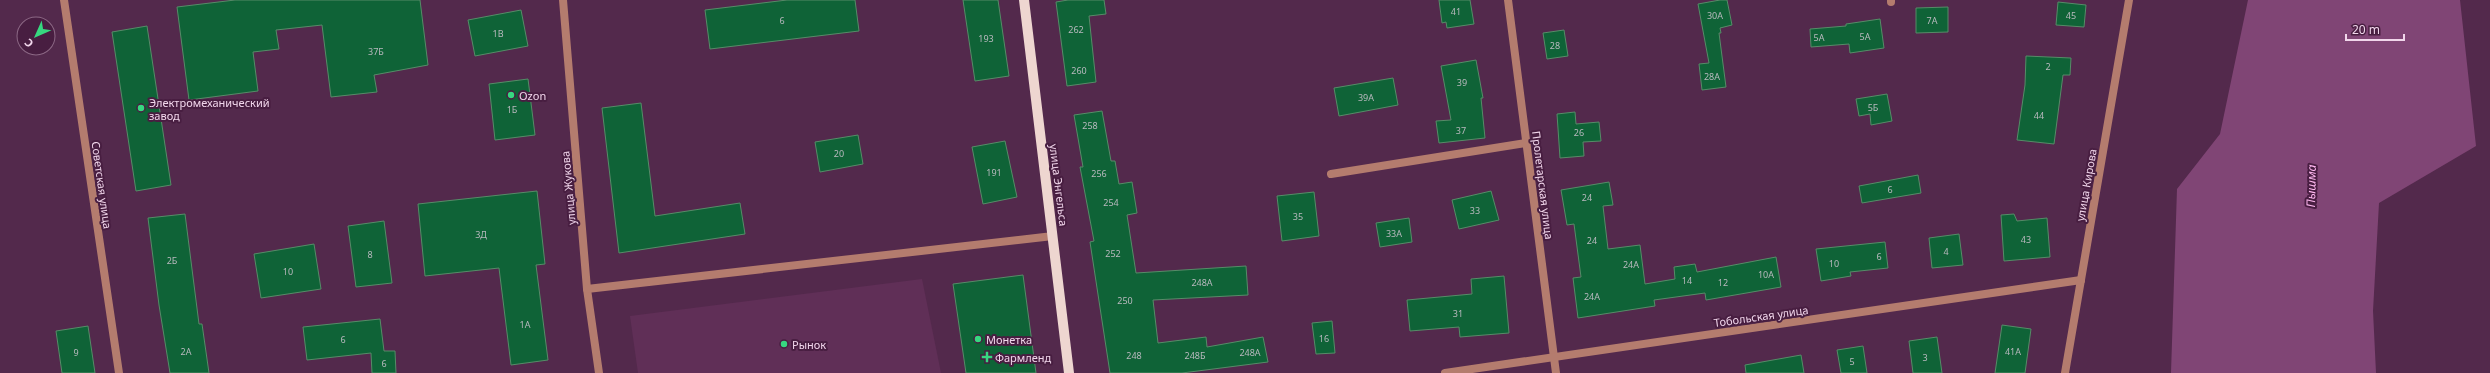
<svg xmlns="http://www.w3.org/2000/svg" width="2490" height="373" viewBox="0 0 2490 373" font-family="'Noto Sans',sans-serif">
	<rect width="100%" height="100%" fill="#53294c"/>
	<polygon fill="#602f57" points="922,279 941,373 638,373 630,316"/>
	<polygon fill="#804575" points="2248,0 2460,0 2476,146 2379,203 2373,311 2376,373 2171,373 2177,189 2220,134"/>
	<g fill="#0f6337" stroke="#568c68">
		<polygon points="235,0 420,0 428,65 374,75 377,92 331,97 322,25 276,30 279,49 253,52 258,91 189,100 177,7"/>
		<polygon points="787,0 855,0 859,31 710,49 705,10"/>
		<polygon points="963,0 998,0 1009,76 975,81"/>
		<polygon points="1068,0 1104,0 1106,14 1089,16 1096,82 1067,86 1056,2"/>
		<polygon points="1439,0 1470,0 1474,24 1447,28 1446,22 1442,23"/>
		<polygon points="1720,0 1727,0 1732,25 1720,28 1721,33 1719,33 1726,87 1702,90 1699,64 1709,63 1698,4"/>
		<polygon points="2058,2 2086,5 2084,27 2056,25"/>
		<polygon points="1948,7 1948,32 1916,33 1916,8"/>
		<polygon points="521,10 528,46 475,56 468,20"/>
		<polygon points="1880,19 1884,48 1850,53 1849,44 1811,47 1810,29 1846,26 1846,24"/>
		<polygon points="147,26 171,185 136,191 112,32"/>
		<polygon points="1564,30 1568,56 1547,59 1543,33"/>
		<polygon points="2026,56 2071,58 2070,75 2063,75 2054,144 2017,140 2025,85"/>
		<polygon points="1476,60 1483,98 1481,98 1485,138 1439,143 1436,121 1451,120 1441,66"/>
		<polygon points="1393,78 1398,105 1339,116 1334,88"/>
		<polygon points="528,79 535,135 495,140 489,84"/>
		<polygon points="1887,94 1892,121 1871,125 1870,114 1859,116 1856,99"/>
		<polygon points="641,103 655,216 740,203 745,234 619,253 602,108"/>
		<polygon points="1102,111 1111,161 1115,161 1119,184 1132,182 1137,213 1127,215 1136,273 1246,266 1248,295 1153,300 1158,343 1206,337 1207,347 1263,337 1268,362 1182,373 1110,373 1090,242 1094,241 1080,167 1083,167 1074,115"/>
		<polygon points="1575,112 1576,124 1599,122 1601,141 1583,142 1584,156 1560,158 1557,114"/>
		<polygon points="858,135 863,164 820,172 815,142"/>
		<polygon points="1005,141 1017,197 983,204 972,147"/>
		<polygon points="1918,175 1921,193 1862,203 1859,186"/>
		<polygon points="1609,182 1613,205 1603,206 1608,249 1640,245 1645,284 1675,279 1674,267 1695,264 1697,272 1776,257 1781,287 1706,300 1705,293 1654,300 1655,306 1578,318 1573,278 1581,277 1574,224 1567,225 1561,190"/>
		<polygon points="537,191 545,264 536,265 548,360 511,365 499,268 425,276 418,204"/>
		<polygon points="1491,191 1499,220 1459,229 1452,200"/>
		<polygon points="1314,192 1319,236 1282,241 1277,196"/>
		<polygon points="185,214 199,324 202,324 209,373 170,373 159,305 148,218"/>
		<polygon points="2014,214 2017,221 2047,218 2050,257 2004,261 2001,215"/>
		<polygon points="1409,218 1412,242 1380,247 1376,223"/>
		<polygon points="384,221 392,283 356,287 348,226"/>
		<polygon points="1959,234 1963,265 1932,268 1929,238"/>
		<polygon points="1885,242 1888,268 1850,272 1851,276 1821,281 1816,249"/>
		<polygon points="314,244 321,289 261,298 254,254"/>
		<polygon points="1023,275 1036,373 966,373 953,284"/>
		<polygon points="1504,276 1509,333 1460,337 1459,327 1410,331 1407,300 1472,294 1471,279"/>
		<polygon points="380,319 384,351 395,351 396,373 372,373 371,353 307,360 303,327"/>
		<polygon points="1332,321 1335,353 1316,354 1312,323"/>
		<polygon points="2002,325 2031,329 2025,373 1995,373"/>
		<polygon points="88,326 95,373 62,373 56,331"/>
		<polygon points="1937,337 1942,373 1913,373 1909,341"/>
		<polygon points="1863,346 1867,373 1841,373 1837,350"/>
		<polygon points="1801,355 1804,373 1746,373 1745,365"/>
	</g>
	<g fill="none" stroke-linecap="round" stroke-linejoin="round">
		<polyline stroke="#b47c6e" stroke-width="8" points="1331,174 1526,143"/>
		<g stroke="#b47c6e" stroke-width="8">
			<polyline points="64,0 119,373"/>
			<polyline points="563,0 587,289 599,373"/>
			<polyline points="1508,0 1556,373"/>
			<polyline points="1891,0 1891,2"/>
			<polyline points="587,289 1053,236"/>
			<polyline points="1445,373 2081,280"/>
			<polyline points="2065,373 2129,0"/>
		</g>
		<polyline stroke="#eed6d0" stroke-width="10" points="1024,0 1069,373"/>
	</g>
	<g fill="#37d880" stroke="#481e41" stroke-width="1.5">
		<circle cx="511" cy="95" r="4"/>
		<circle cx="141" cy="108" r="4"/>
		<circle cx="978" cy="339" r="4"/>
		<circle cx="784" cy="344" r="4"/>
		<path d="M985 351h4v4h4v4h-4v4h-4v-4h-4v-4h4z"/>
	</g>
	<g text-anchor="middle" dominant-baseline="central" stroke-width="4" stroke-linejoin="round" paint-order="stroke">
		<g font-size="9" fill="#b8b9be">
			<text x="1456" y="11">41</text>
			<text x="1715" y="15">30А</text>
			<text x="2071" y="15">45</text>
			<text x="782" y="20">6</text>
			<text x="1932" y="20">7А</text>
			<text x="1076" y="29">262</text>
			<text x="498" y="33">1В</text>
			<text x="1865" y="36">5А</text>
			<text x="1819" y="37">5А</text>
			<text x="986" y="38">193</text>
			<text x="1555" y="45">28</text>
			<text x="376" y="51">37Б</text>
			<text x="2048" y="66">2</text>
			<text x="1079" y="70">260</text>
			<text x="1712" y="76">28А</text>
			<text x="1462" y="82">39</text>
			<text x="1366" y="97">39А</text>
			<text x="1873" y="107">5Б</text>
			<text x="512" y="109">1Б</text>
			<text x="2039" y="115">44</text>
			<text x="1090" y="125">258</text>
			<text x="1461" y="130">37</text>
			<text x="1579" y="132">26</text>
			<text x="839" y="153">20</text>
			<text x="994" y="172">191</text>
			<text x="1099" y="173">256</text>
			<text x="1890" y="189">6</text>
			<text x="1587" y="197">24</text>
			<text x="1111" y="202">254</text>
			<text x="1475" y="210">33</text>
			<text x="1298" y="216">35</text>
			<text x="1394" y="233">33А</text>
			<text x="481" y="234">3Д</text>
			<text x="2026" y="239">43</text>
			<text x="1592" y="240">24</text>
			<text x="1946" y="251">4</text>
			<text x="1113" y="253">252</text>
			<text x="370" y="254">8</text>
			<text x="1879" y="256">6</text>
			<text x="172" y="260">2Б</text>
			<text x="1834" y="263">10</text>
			<text x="1631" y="264">24А</text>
			<text x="288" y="271">10</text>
			<text x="1766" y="274">10А</text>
			<text x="1687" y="280">14</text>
			<text x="1202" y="282">248А</text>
			<text x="1723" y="282">12</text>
			<text x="1592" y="296">24А</text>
			<text x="1125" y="300">250</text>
			<text x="1458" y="313">31</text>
			<text x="525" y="324">1А</text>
			<text x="1324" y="338">16</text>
			<text x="343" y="339">6</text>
			<text x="186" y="351">2А</text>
			<text x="2013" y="351">41А</text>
			<text x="76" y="352">9</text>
			<text x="1250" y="352">248А</text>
			<text x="1134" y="355">248</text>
			<text x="1195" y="355">248Б</text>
			<text x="1925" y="357">3</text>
			<text x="1852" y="361">5</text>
			<text x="384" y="363">6</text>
		</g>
		<g font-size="11" fill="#f1d6eb" stroke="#481e41" text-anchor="start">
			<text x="519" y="95">Ozon</text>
			<text x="149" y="102">Электромеханический<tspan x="149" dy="13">завод</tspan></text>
			<text x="986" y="339">Монетка</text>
			<text x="792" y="344">Рынок</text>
			<text x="995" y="357">Фармленд</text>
		</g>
		<g font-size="11" fill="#f1d6eb" stroke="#481e41">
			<text transform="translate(102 185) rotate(82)">Советская улица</text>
			<text transform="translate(1059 185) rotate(83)">улица Энгельса</text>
			<text transform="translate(1543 185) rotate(83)">Пролетарская улица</text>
			<text transform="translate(2086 185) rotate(-80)">улица Кирова</text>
			<text transform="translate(568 188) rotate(-95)">улица Жукова</text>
			<text transform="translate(1761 316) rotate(-8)">Тобольская улица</text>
		</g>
		<g font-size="12" font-style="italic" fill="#ffb8f0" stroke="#481e41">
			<text transform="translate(2311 186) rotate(-89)">Пышма</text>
		</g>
	</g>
	<g transform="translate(36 36) rotate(225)"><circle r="19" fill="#481e41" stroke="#8c6885"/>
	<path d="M0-3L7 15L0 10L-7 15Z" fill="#37d880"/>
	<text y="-6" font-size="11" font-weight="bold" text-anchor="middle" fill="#f1d6eb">С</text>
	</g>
	<path d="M2346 34v6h58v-6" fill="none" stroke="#f1d6eb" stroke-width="2"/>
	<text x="2352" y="34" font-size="12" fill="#f1d6eb" stroke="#481e41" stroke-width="3" paint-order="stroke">20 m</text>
</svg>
